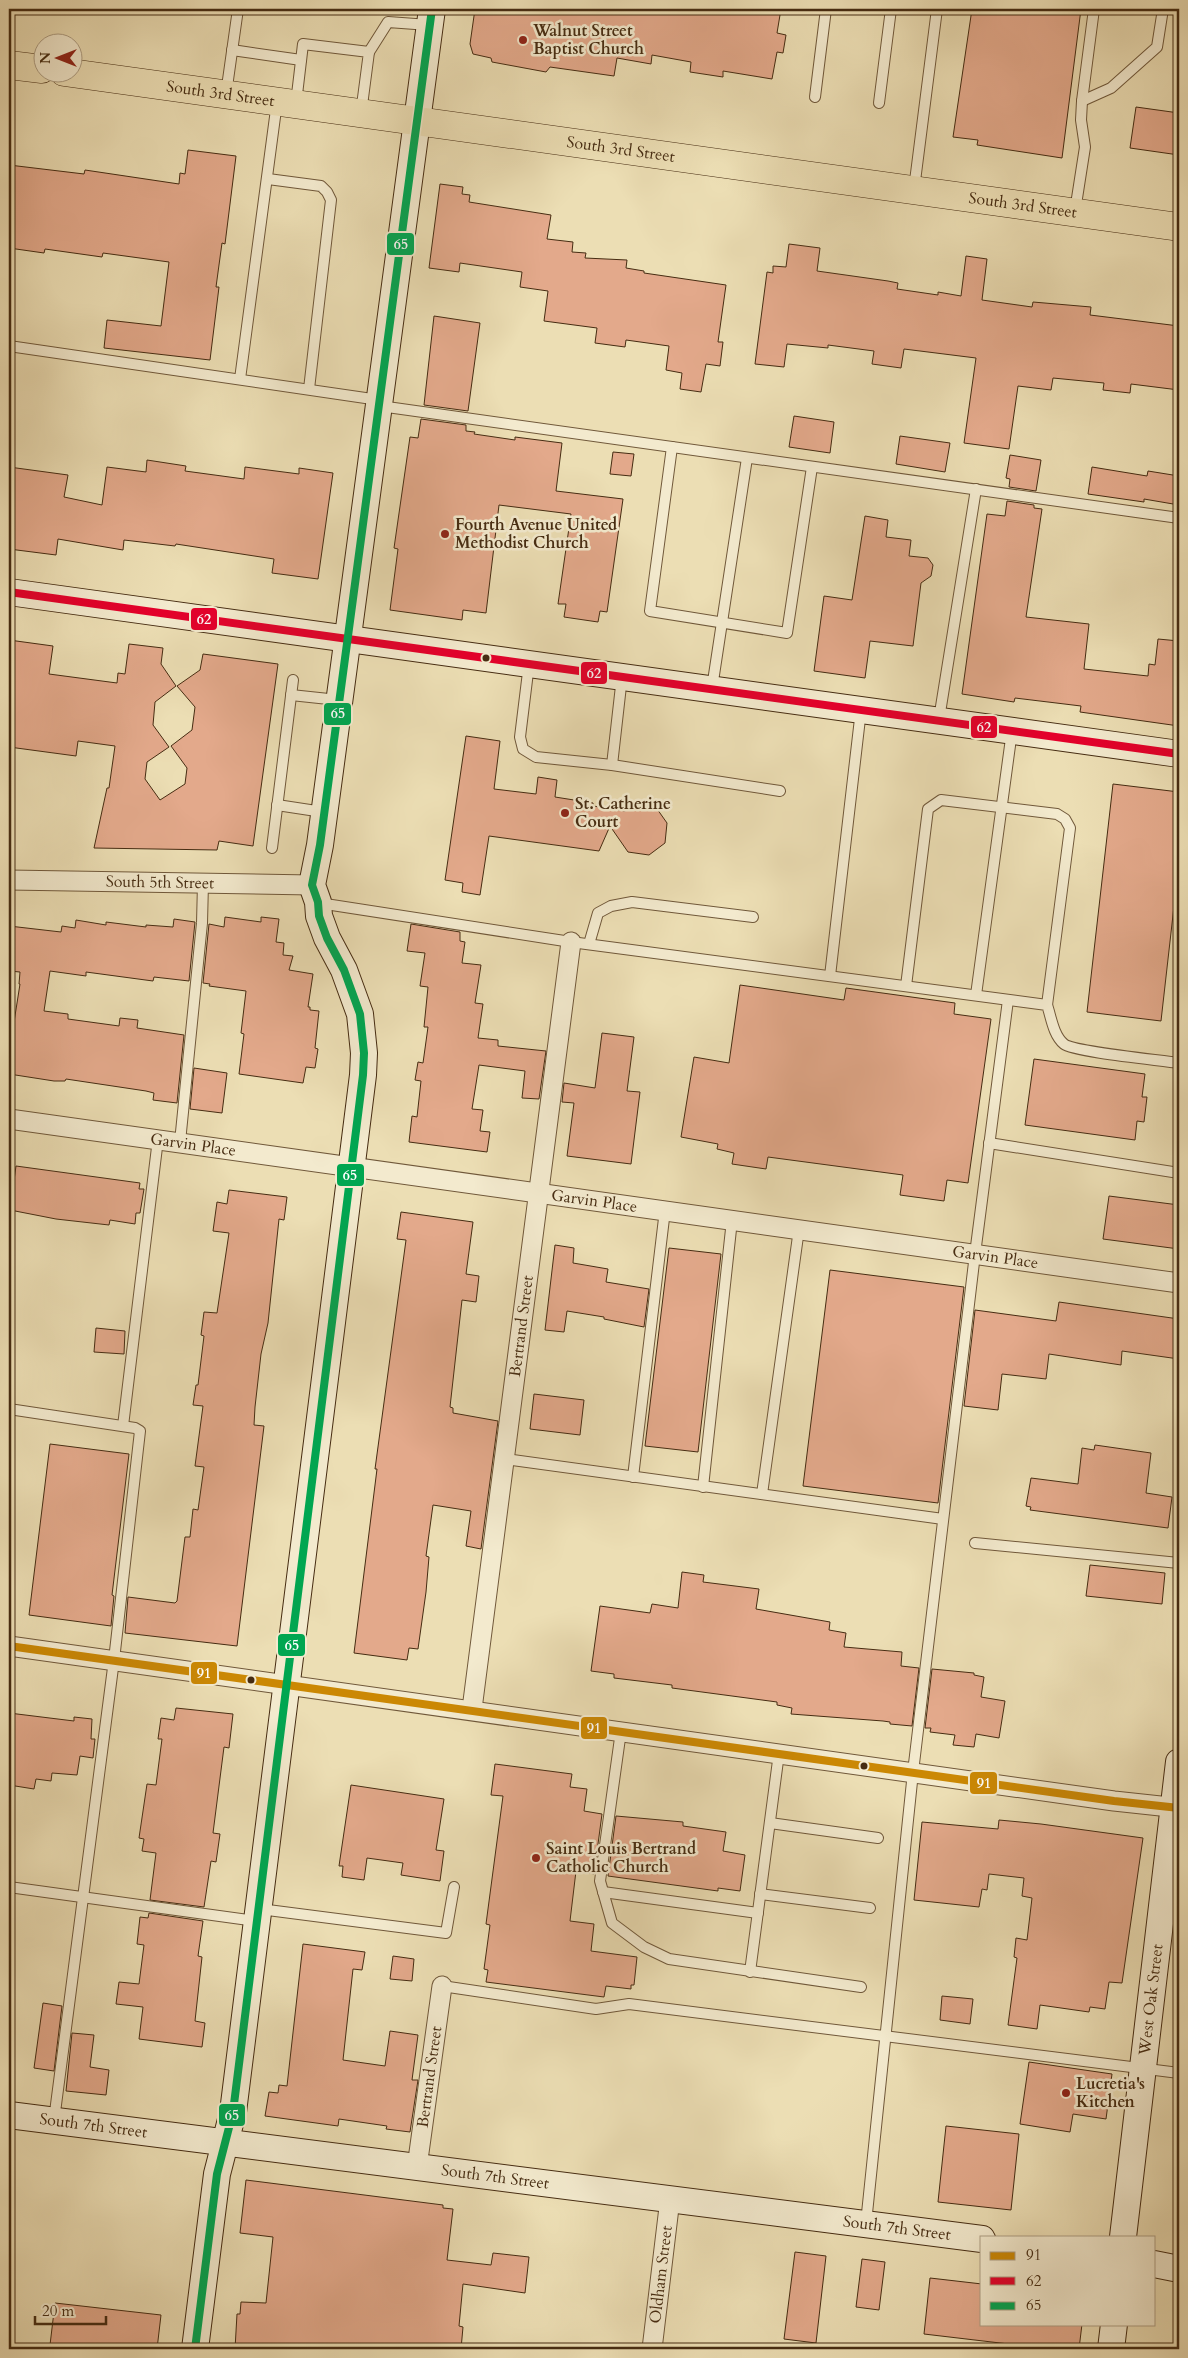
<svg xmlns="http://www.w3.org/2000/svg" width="1188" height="2358" viewBox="0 0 1188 2358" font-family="Cardo,serif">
	<rect width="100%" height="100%" fill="#ecdeb4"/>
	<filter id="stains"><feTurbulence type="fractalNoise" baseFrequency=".004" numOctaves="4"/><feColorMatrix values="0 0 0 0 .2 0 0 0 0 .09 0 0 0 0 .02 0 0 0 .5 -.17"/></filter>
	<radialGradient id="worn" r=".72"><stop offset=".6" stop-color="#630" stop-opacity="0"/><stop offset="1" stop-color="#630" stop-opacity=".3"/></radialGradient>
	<g fill="#e3a98b" stroke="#462c12">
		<polygon points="475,9 781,9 777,33 786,35 783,53 777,52 772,79 723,71 723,77 690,72 691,62 652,55 651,64 617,58 614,76 550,67 546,72 492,62 491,58 473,54 470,44"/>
		<polygon points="972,9 1081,9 1062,158 977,145 978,140 953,137"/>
		<polygon points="1136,107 1179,113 1179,155 1130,148"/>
		<polygon points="188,150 236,156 225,244 222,243 216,287 219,287 210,360 104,348 107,320 161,326 169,262 103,253 102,257 45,249 44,253 9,248 9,165 84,174 85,170 179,184 180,173 185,174"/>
		<polygon points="440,184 463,187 462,194 470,195 469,202 551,215 547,239 573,242 572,252 586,253 585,258 627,260 626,268 644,271 644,273 726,285 718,342 723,342 720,366 706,364 701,392 680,389 682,373 666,370 669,346 626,340 625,347 595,343 597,328 544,321 548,291 520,287 522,272 460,263 459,272 429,268"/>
		<polygon points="789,244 820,248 817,271 888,281 898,283 897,289 938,295 938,292 961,296 966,256 987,259 982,300 1032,307 1033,302 1091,307 1090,315 1179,326 1179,390 1131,384 1130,393 1103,390 1104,383 1053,378 1051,390 1018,386 1009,449 964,443 976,358 904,349 901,368 872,364 874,351 828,345 828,348 787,344 784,367 755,364 767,272 773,273 773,266 786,267"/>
		<polygon points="434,316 480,323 468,411 424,405"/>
		<polygon points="794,416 834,422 830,453 789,447"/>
		<polygon points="421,419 466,425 466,431 475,432 474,434 515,440 515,437 562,443 556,491 623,499 607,612 600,611 598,622 564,617 566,604 558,604 571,514 499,505 486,613 463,610 462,620 390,610 398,549 394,548 410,437 418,438"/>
		<polygon points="900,436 950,443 945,472 896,464"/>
		<polygon points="613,452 634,454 631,476 610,474"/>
		<polygon points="1010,455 1041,460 1036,491 1009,487 1010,479 1006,478"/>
		<polygon points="147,460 186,466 185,471 244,479 245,467 299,474 299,468 333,473 318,579 272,573 274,559 176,544 175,546 124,540 123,550 58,539 56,555 9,549 9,467 68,475 64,497 102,505 107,467 146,472"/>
		<polygon points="1092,467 1147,476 1148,471 1179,476 1179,505 1144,499 1144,502 1088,494"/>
		<polygon points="1007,501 1034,505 1034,508 1042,509 1026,617 1089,624 1084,669 1148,676 1149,664 1155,665 1158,639 1179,641 1179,726 1080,712 1081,706 1015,698 1014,702 962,694 987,514 1005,516"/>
		<polygon points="865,516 888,520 886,537 911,540 909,556 928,558 933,565 931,576 921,583 913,646 870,641 865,678 814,671 824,596 852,600"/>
		<polygon points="9,640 53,646 49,674 117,683 118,673 125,674 129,644 163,648 161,664 176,686 155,702 153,725 169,747 147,762 145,779 160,800 185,784 187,768 171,746 192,730 195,707 177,686 200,670 203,654 278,664 253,846 219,841 217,850 94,848 107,788 109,788 115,746 78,741 76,756 9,747"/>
		<polygon points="466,736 500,741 494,789 536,794 538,777 557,780 555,797 593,803 593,806 625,811 635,803 655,806 667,823 665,843 649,855 628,852 610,826 599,851 489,836 480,895 462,892 463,883 445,880"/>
		<polygon points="1113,784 1179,792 1179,862 1161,1021 1087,1012"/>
		<polygon points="225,917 261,922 261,917 279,919 276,942 284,943 283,955 293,956 289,970 313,974 308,1007 310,1007 310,1010 319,1011 315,1048 318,1049 315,1068 306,1067 303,1083 239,1074 244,1034 241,1033 246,991 209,986 210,984 203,983 209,924 224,927"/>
		<polygon points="174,919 195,922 189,981 154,977 153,981 86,972 86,976 50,971 44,1011 68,1014 68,1019 119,1026 120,1018 138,1020 137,1028 184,1035 177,1103 153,1100 154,1093 146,1091 66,1079 65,1081 54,1081 9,1074 9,1054 20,984 19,984 20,972 9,971 9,926 61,932 62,926 75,928 76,920 106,925 106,922 146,927 146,925 173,927"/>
		<polygon points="411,924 460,932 460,941 465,942 462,963 481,965 475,1003 483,1004 478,1038 498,1040 498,1046 546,1051 539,1099 522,1098 525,1071 479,1065 472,1109 483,1110 480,1131 490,1132 487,1152 409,1142 412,1116 417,1117 421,1081 415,1080 418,1062 423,1063 428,1027 424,1027 428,987 420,986 425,953 407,951"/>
		<polygon points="740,985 844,1000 846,988 955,1003 954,1014 991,1019 968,1183 947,1180 944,1201 900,1195 903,1175 768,1157 766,1169 732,1164 734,1153 717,1149 718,1144 681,1137 694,1057 729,1063"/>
		<polygon points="602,1033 634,1037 627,1091 640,1092 631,1164 567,1156 574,1103 562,1102 564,1083 595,1088"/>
		<polygon points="1034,1059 1145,1074 1142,1097 1147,1097 1144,1122 1137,1121 1135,1140 1025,1125"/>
		<polygon points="194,1068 227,1073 222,1113 190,1109"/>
		<polygon points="16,1166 140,1183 139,1189 144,1189 140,1213 136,1213 135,1224 110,1220 109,1225 56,1219 10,1210"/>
		<polygon points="229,1190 287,1197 284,1220 279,1219 268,1323 261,1354 255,1407 254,1425 264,1426 237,1646 125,1633 128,1597 175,1603 177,1601 185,1537 190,1537 193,1509 198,1510 204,1467 195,1466 203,1406 193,1405 196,1385 198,1385 204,1336 201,1335 204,1312 217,1313 229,1233 213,1231 217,1202 227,1204"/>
		<polygon points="1109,1196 1179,1205 1179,1249 1103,1239"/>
		<polygon points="401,1212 473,1222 466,1274 479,1276 476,1302 462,1300 450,1407 453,1408 453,1413 498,1421 481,1549 466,1546 471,1511 433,1505 426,1556 429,1557 426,1592 418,1649 409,1648 407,1660 354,1653 377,1469 375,1469 406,1240 397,1239"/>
		<polygon points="555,1245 574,1248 573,1263 608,1269 606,1282 649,1289 644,1327 604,1319 604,1317 567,1311 564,1332 545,1330"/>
		<polygon points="669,1248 721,1254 698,1452 645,1446"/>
		<polygon points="830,1270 964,1287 938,1503 803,1486"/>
		<polygon points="1059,1302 1179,1319 1179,1359 1122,1351 1121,1365 1049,1354 1046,1379 1002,1374 998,1410 964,1406 975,1310 1056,1321"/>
		<polygon points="96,1328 125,1331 124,1354 94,1352"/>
		<polygon points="534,1394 584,1400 580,1435 530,1429"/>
		<polygon points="50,1444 129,1454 112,1595 114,1596 111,1626 29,1615"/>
		<polygon points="1095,1445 1151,1453 1146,1493 1172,1497 1168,1528 1030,1510 1031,1507 1026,1506 1031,1478 1078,1484 1082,1448 1094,1450"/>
		<polygon points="1090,1565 1165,1573 1162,1604 1086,1596"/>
		<polygon points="682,1572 704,1575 703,1582 759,1589 756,1609 830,1622 829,1630 846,1633 844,1647 902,1652 901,1666 919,1668 912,1726 890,1724 890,1722 883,1721 791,1714 792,1708 777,1705 777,1702 672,1688 672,1685 614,1678 614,1674 591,1671 600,1606 650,1613 652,1604 678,1608"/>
		<polygon points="932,1669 974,1673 974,1675 984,1677 981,1697 1005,1701 999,1738 976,1734 974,1747 953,1745 955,1735 930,1732 931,1728 925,1728"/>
		<polygon points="176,1708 233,1714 229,1748 224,1747 213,1833 220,1834 216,1862 211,1861 204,1907 150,1900 156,1853 142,1851 144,1839 139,1838 147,1784 156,1785 162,1739 158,1739 161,1718 174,1720"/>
		<polygon points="9,1713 74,1721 74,1717 92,1719 91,1739 95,1739 93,1758 80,1756 77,1775 52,1773 51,1781 36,1779 34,1789 9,1785"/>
		<polygon points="495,1764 572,1774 570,1787 587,1789 584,1811 602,1814 594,1874 576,1871 570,1921 594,1924 591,1951 637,1957 634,1985 631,1985 631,1989 606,1986 604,1997 486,1982 488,1970 484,1969 490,1925 486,1924 503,1796 491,1795"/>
		<polygon points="351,1785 444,1799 436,1850 444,1851 440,1881 401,1875 403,1863 367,1858 364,1880 342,1877 343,1866 339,1866"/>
		<polygon points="616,1816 683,1822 683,1826 726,1832 723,1851 745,1855 740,1891 718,1888 718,1891 608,1876"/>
		<polygon points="999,1820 1041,1824 1143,1838 1122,1983 1109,1982 1105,2009 1090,2007 1089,2012 1040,2005 1037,2029 1008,2025 1017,1958 1014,1957 1016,1938 1027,1940 1032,1898 1022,1896 1024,1878 989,1874 987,1890 982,1889 979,1907 914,1900 922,1822 998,1829"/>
		<polygon points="149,1913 203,1921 198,1956 202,1957 195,2021 205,2023 202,2047 139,2039 143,2007 116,2004 119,1982 139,1984 144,1945 137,1944 140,1917 148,1918"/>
		<polygon points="303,1944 365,1952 362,1970 353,1969 343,2060 385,2066 390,2031 418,2035 412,2080 418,2080 410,2132 386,2129 387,2126 339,2119 338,2126 265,2116 269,2092 278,2093 279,2085 287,2086"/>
		<polygon points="393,1956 414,1959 412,1981 390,1979"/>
		<polygon points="942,1996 973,1999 970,2024 940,2020"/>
		<polygon points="43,2003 62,2006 54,2071 34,2068"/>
		<polygon points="72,2033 94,2035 90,2067 109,2070 106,2095 66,2091"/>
		<polygon points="1029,2062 1112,2074 1106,2119 1073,2114 1070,2132 1020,2124"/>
		<polygon points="946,2126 1019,2134 1011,2210 938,2202"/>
		<polygon points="246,2180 443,2205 443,2208 453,2209 447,2260 491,2265 493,2253 529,2257 525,2293 463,2284 459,2326 463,2327 461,2349 235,2349 237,2314 240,2314 241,2302 266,2303 273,2237 240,2233"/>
		<polygon points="795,2252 826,2256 816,2343 784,2339"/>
		<polygon points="862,2259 885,2262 879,2310 856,2307"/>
		<polygon points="930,2278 982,2284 982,2324 1082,2324 1079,2349 1051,2349 924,2334"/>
		<polygon points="55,2303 161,2315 157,2349 89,2349 50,2345"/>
	</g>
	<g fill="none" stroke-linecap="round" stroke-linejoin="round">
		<defs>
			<g id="lane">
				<polyline points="232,50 301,60"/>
				<polyline points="369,52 388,22 429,25"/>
				<polyline points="226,94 238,9"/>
				<polyline points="815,97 826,9"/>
				<polyline points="1082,101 1111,88 1157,47 1163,9"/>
				<polyline points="296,103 303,44 369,52 361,113"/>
				<polyline points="879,103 891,9"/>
				<polyline points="268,179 321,186 327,192 331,200 309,389"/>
				<polyline points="914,189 937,9"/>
				<polyline points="1075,211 1085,147 1081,120 1082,101 1094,9"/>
				<polyline points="9,346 379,400"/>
				<polyline points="240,379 277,102"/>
				<polyline points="380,406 1179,518"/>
				<polyline points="672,447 650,611 787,633 812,467"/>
				<polyline points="529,664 520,737 523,749 536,757 612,765 780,791"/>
				<polyline points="712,688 747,458"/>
				<polyline points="291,695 338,700"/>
				<polyline points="939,719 976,489"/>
				<polyline points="612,765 622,677"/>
				<polyline points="277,805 323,812"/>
				<polyline points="272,848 293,680"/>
				<path d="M319,903L571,942L1047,1005C1051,1016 1053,1035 1064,1044C1074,1052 1160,1060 1179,1063"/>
				<polyline points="589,944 598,913 611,906 632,902 753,917"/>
				<polyline points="830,976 861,710"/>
				<polyline points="906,986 928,809 941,800 1057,814 1065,819 1070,828 1047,1005"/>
				<polyline points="976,995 1012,731"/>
				<polyline points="180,1142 202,923 203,883"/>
				<polyline points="989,1143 1179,1173"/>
				<polyline points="9,1409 135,1428 140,1431 114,1660 54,2120"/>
				<polyline points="123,1426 158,1139"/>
				<polyline points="505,1459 943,1519"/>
				<polyline points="633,1477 665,1210"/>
				<polyline points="703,1487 732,1220"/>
				<polyline points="762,1494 799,1229"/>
				<polyline points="975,1543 1179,1563"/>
				<polyline points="621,1731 600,1881 612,1923 644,1947 669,1959 861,1987"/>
				<polyline points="770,1823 878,1838"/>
				<polyline points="9,1887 256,1921"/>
				<polyline points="603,1892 758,1913"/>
				<polyline points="760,1894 870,1908"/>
				<polyline points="260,1909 446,1933 454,1887"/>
				<polyline points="750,1972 779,1753"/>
				<polyline points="442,1986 596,2009 629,2004 1179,2073"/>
				<polyline points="866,2223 913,1772 975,1254 1008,1000"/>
			</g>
			<g id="street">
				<path id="s1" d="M9,880L312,885"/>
				<path id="s2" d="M9,1119L1179,1283"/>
				<polyline points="9,1646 1114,1801 1179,1808"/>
				<path id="s3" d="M472,1709L571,942"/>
				<path id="s4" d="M417,2167L442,1986"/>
				<path id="s5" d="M652,2349L670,2199"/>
			</g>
			<g id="secondary">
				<polyline points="9,592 1179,754"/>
				<path id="s6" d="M9,2115L982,2239"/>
				<path id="s7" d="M1123,2237L1179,1762"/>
				<polyline points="1154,2264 1179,2269"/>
				<polyline points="195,2349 217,2174 233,2112 363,1075 364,1053 360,1014 344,970 327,938 319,916 318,902 312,885 320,845 432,9"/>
				<polyline points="1111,2349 1114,2324"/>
			</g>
			<g id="primary">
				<polyline points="9,65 42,69"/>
				<path id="s8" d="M64,72L1179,227"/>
			</g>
		</defs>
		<use href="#lane" stroke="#70583a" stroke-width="12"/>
		<use href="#street" stroke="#70583a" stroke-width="21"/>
		<use href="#secondary" stroke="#462c12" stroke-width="28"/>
		<use href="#primary" stroke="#462c12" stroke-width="29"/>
		<use href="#lane" stroke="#f3eace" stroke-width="10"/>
		<use href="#street" stroke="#f3eace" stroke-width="19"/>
		<use href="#secondary" stroke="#f3eace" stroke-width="26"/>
		<use href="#primary" stroke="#ecdeb4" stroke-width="28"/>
		<defs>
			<polyline id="bus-1" points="9,1646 1114,1801 1179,1808"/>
			<polyline id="bus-2" points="9,592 1179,754"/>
			<polyline id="bus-3" points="195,2349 217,2174 233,2112 363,1075 364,1053 360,1014 344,970 327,938 319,916 318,902 312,885 320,845 432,9"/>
		</defs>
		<use href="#bus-1" stroke="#f3eace" stroke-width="11"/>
		<use href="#bus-2" stroke="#f3eace" stroke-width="11"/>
		<use href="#bus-3" stroke="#f3eace" stroke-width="11"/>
		<use href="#bus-1" stroke="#cb8804" stroke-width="8"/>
		<use href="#bus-2" stroke="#e4002b" stroke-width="8"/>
		<use href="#bus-3" stroke="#00a651" stroke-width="8"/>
	</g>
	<g fill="#8f2418" stroke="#f3eace" stroke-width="2">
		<circle cx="523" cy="40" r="5"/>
		<circle cx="445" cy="534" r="5"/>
		<circle cx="565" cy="813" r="5"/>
		<circle cx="536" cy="1858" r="5"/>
		<circle cx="1066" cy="2093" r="5"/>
	</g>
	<g fill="#462c12" stroke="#f3eace" stroke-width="2">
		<circle cx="486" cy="658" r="4.5"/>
		<circle cx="251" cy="1680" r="4.5"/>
		<circle cx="864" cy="1766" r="4.5"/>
	</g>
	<g text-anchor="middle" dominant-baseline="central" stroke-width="5" stroke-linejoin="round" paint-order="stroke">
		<g font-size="16" font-weight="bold" fill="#462c12" stroke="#f3eace" text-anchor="start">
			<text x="533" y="31">Walnut Street<tspan x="533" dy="18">Baptist Church</tspan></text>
			<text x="455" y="525">Fourth Avenue United<tspan x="455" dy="18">Methodist Church</tspan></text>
			<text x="575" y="804">St. Catherine<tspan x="575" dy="18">Court</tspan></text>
			<text x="546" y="1849">Saint Louis Bertrand<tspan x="546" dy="18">Catholic Church</tspan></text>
			<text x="1076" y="2084">Lucretia's<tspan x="1076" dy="18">Kitchen</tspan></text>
		</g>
		<g font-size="16" fill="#462c12" stroke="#f3eace">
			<text stroke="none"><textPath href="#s8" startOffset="158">South 3rd Street</textPath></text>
			<text stroke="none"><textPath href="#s8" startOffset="562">South 3rd Street</textPath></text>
			<text stroke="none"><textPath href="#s8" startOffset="968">South 3rd Street</textPath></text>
			<text stroke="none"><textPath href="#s1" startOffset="151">South 5th Street</textPath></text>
			<text stroke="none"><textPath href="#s2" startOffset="186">Garvin Place</textPath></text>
			<text stroke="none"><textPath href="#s2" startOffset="591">Garvin Place</textPath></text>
			<text stroke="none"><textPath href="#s2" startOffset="996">Garvin Place</textPath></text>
			<text stroke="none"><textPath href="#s3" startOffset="386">Bertrand Street</textPath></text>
			<text stroke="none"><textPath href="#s7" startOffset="239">West Oak Street</textPath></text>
			<text stroke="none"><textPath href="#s4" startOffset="91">Bertrand Street</textPath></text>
			<text stroke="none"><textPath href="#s6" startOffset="85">South 7th Street</textPath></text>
			<text stroke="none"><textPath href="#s6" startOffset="490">South 7th Street</textPath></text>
			<text stroke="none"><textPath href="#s6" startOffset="895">South 7th Street</textPath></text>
			<text stroke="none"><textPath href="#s5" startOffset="75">Oldham Street</textPath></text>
		</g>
	</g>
	<g stroke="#f3eace" stroke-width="2">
		<rect x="386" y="232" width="29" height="24" rx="5" fill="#00a651"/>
		<rect x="190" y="607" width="28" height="24" rx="5" fill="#e4002b"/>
		<rect x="580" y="661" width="28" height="24" rx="5" fill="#e4002b"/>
		<rect x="323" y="702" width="29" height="24" rx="5" fill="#00a651"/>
		<rect x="970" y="715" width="28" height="24" rx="5" fill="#e4002b"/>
		<rect x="336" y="1163" width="29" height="24" rx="5" fill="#00a651"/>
		<rect x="277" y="1633" width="29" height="24" rx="5" fill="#00a651"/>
		<rect x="190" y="1661" width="28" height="24" rx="5" fill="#cb8804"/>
		<rect x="580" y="1716" width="28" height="24" rx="5" fill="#cb8804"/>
		<rect x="969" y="1771" width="29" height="24" rx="5" fill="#cb8804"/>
		<rect x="218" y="2103" width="28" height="24" rx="5" fill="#00a651"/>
	</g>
	<g font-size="14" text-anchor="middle" font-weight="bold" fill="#fff">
		<text x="401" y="249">65</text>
		<text x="204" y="624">62</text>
		<text x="594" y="678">62</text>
		<text x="338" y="718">65</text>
		<text x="984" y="732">62</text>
		<text x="350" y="1180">65</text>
		<text x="292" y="1650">65</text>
		<text x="204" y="1678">91</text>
		<text x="594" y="1733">91</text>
		<text x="984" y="1788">91</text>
		<text x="232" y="2120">65</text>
	</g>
	<rect width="1188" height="2358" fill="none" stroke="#ecdeb4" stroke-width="30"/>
	<rect x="10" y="10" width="1168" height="2338" fill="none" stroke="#462c12" stroke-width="2.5"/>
	<rect x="15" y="15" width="1158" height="2328" fill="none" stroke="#462c12"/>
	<rect x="980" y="2236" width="175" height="90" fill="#f3eace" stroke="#ae9e83"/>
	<rect x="990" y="2252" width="25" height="8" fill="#cb8804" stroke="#ae9e83"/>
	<text x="1026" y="2260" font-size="15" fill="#462c12">91</text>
	<rect x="990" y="2277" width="25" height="8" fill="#e4002b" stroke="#ae9e83"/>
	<text x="1026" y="2286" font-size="15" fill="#462c12">62</text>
	<rect x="990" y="2302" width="25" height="8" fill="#00a651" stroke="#ae9e83"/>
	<text x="1026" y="2310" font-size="15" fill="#462c12">65</text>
	<g transform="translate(58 58) rotate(270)"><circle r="24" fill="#f3eace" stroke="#ae9e83"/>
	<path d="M0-4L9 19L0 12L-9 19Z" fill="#8f2418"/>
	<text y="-8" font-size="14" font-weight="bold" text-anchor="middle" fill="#462c12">N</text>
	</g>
	<path d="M35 2316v8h71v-8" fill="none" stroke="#462c12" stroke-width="2.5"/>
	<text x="42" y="2316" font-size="15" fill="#462c12" stroke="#f3eace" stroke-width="4" paint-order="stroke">20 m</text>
	<rect width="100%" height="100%" filter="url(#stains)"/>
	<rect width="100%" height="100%" fill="url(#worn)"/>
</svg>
